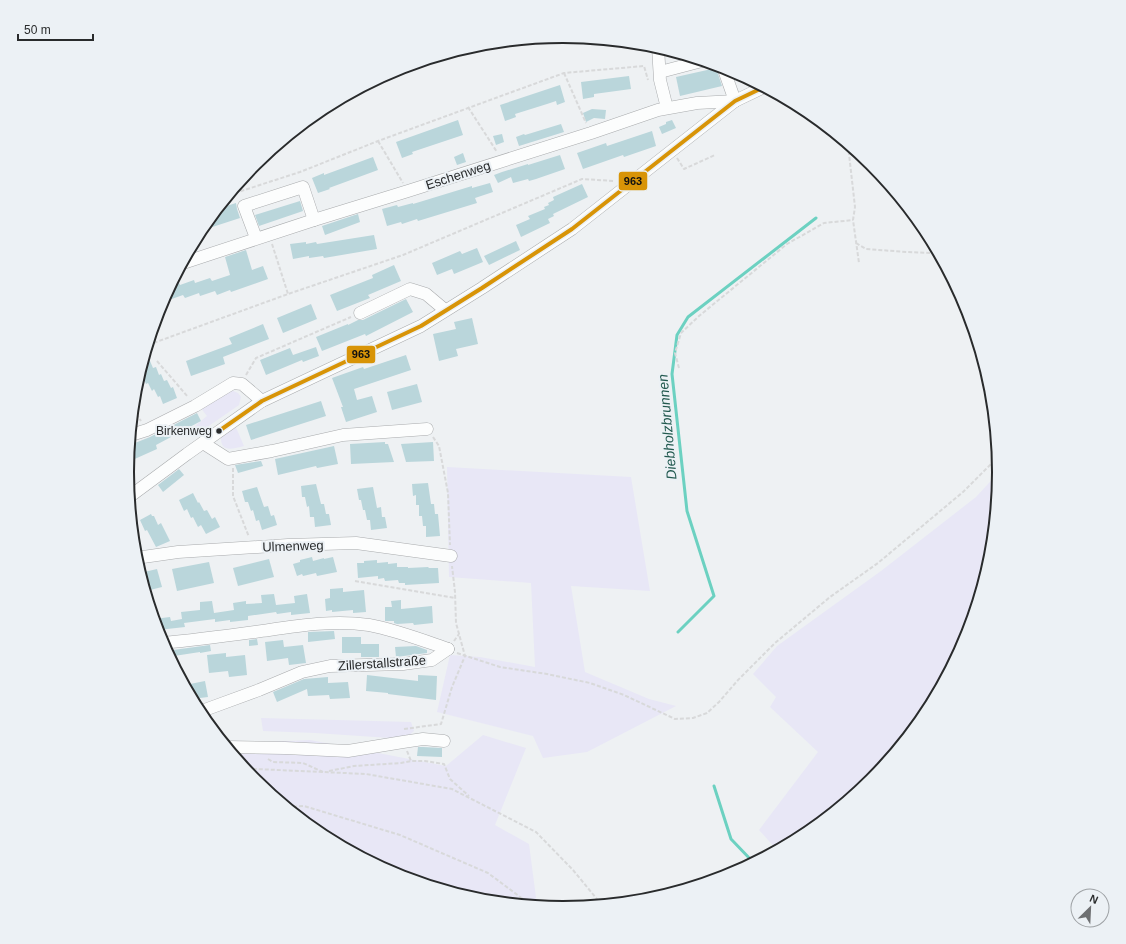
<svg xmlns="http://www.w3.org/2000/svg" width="1126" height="944" viewBox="0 0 1126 944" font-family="Arial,sans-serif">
	<rect width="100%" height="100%" fill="#eef1f3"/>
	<g fill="#e8e7f6">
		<polygon points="231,390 238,393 241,397 239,405 200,432 195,426 207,416 200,407"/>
		<path d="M235,425L244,446C232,449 220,453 221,436Z"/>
		<polygon points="447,467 631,477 650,591 571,586 585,672 649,699 676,706 587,752 543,758 533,736 437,712 450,655 480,657 535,667 531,583 449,577"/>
		<polygon points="999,472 991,557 966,639 925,714 871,780 805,835 777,850 759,830 818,752 770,707 776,697 753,674 777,646 881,571 976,497"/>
		<polygon points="261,718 411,722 414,731 405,739 315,733 263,731"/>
		<polygon points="483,735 526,748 495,825 529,844 537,905 478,900 396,875 321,834 255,780 225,744 310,740 446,766"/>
	</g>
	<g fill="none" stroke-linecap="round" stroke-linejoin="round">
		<g stroke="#6cd1c1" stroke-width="3">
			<polyline points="678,632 714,596 687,511 672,374 677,335 688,317 816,218"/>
			<polyline points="714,786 731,839 753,862"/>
		</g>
	</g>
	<g fill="#bad6db">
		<polygon points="716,68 722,86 680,96 676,77"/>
		<polygon points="629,76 631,89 594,94 594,97 583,99 581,82"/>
		<polygon points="560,85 565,102 557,105 556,101 547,104 515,114 516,117 505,121 500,105"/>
		<polygon points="592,109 606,110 605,119 594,118 586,122 583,113"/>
		<polygon points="458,120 463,135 412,152 413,154 402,158 396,142"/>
		<polygon points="672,120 676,128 662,134 659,127 666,124 666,122"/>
		<polygon points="561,124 564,132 519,146 516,137 524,134 525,135"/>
		<polygon points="652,131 656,146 624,157 623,155 583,169 577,153 606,143 607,146"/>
		<polygon points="502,134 504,142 496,145 493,136"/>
		<polygon points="463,153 466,162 457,165 454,157"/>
		<polygon points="560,155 565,169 536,179 529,181 528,179 513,183 511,177 498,183 494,175 502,172 528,164 528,165"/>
		<polygon points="373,157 378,170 329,188 330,189 318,193 312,178 324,173 324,175"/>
		<polygon points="490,183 493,192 475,198 477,203 418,221 417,219 402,224 401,222 387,226 382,209 397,205 398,207 413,203 413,204 472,186 472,188"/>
		<polygon points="582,184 588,197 553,214 554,216 548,219 550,223 521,237 516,225 530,219 528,216 545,209 544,207 549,205 548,203 554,200 553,197"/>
		<polygon points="300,201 303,211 259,226 255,215"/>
		<polygon points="236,203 237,209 240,218 200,231 217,209"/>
		<polygon points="358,214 360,222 325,235 322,226"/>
		<polygon points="374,235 377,249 324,258 323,256 309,258 309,256 293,259 290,244 306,242 306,244 316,242 317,244"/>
		<polygon points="516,241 520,250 489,265 484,256"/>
		<polygon points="477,248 483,262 454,274 452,269 437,275 432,263 460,251 462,254"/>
		<polygon points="246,250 252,270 263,266 268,279 231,292 230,290 217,295 215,291 200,296 199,293 185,298 183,295 169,300 167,293 172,284 178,281 180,285 194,280 195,283 210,278 212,281 230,275 225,257"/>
		<polygon points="394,265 401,281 368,295 370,298 337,311 330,295 373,278 372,275"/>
		<polygon points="406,299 413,312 366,336 365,334 322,351 316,337 348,324 348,325 358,320 363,320"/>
		<polygon points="311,304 317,319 283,333 277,318"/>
		<polygon points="472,318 478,344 456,349 458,356 439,361 433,334 456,329 454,322"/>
		<polygon points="263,324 269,339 223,357 225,364 191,376 186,361 232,344 229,338"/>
		<polygon points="316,347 319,356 303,362 302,360 266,375 260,360 290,348 293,355"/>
		<polygon points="406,355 411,370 354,389 357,400 372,396 377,412 346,422 341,407 343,407 332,378 363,367 364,369"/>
		<polygon points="150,361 153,368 156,367 159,375 161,374 164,381 167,380 171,388 173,387 177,398 163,404 160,396 158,397 154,389 152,391 148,383 146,384 143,377 138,379 142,365"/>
		<polygon points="417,384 422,402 392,410 387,392"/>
		<polygon points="321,401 326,416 251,440 246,425"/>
		<polygon points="197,413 201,421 156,445 157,449 128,462 130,445 150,437"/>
		<polygon points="385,442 385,444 388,444 394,462 351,464 350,444"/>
		<polygon points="433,442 434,461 406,462 401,444"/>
		<polygon points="334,446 338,464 317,468 316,466 278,475 275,459"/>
		<polygon points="261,461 263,466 238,473 235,465"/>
		<polygon points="179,469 184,475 163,492 158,485"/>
		<polygon points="428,483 431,504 434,504 435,514 438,514 440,536 426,537 426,526 423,526 422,516 419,516 419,505 416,505 416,495 413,496 412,484"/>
		<polygon points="316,484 321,504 324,504 326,514 329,514 331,525 315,527 314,517 310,517 309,506 307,507 305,497 302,497 301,486"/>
		<polygon points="257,487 264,507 268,506 271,516 274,515 277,525 262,530 259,520 256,521 253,510 251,511 248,502 245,502 242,491"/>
		<polygon points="373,487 377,508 381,507 382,517 385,517 387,528 371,530 370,520 367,520 365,510 363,510 361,500 359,500 357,489"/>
		<polygon points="193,493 198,503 199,502 204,511 207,510 212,519 215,517 220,527 206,534 201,525 198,527 193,517 191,518 187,509 184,511 179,500"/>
		<polygon points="151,514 152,516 154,516 158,525 161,523 170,541 156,547 147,530 145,531 140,520"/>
		<polygon points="312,557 313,561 324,558 324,559 333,557 337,572 317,576 316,573 303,576 302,574 297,576 293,564 300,562 300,560"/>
		<polygon points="269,559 274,577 238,586 233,568"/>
		<polygon points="377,560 377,563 388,562 388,564 397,563 397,567 408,567 408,568 428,567 429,568 438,568 439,583 405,585 405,583 399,583 398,580 385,581 384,578 378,579 378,576 358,578 357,563 364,563 364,561"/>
		<polygon points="209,562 214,583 177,591 172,569"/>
		<polygon points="157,569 162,587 146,591 140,573"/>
		<polygon points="343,588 343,592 364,590 366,612 353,613 353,610 332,612 332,610 326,611 325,599 330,598 330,589"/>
		<polygon points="274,594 276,605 295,603 294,596 307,594 310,613 291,615 291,612 277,614 276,612 248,616 248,620 230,622 230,620 215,622 215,619 184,623 185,627 158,630 154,619 170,617 171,621 182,619 181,612 200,610 200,602 212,601 215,619 214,613 234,610 233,603 246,601 246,604 262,603 261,595"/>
		<polygon points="401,600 401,609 432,606 433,623 414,625 413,623 397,624 394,623 394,621 385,621 385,607 392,607 391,601"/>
		<polygon points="334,631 335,639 308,642 308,632"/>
		<polygon points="342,637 361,637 361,644 379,644 379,657 361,657 361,653 342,653"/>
		<polygon points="257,639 258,645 249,646 249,640"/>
		<polygon points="283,640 284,647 303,645 306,663 289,665 288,658 267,661 265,642"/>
		<polygon points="210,645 211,651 200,653 200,652 174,656 173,650"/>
		<polygon points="416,646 427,650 427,653 396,657 395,647"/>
		<polygon points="226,653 226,657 245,655 247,675 229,677 228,671 209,673 207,655"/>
		<polygon points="367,675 418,681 418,675 437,676 436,700 388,694 388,693 366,691"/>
		<polygon points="328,677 328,683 348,682 350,698 330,699 329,695 308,696 307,689 277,702 273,692 304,679"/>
		<polygon points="205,681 208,697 192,699 185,685"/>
		<polygon points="418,747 423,747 442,748 442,757 417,756"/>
	</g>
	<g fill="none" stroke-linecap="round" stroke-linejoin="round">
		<defs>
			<g id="minor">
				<polyline points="658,47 660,80 667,108"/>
				<polyline points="723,67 735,101"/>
				<polyline points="660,72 702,61"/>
				<polyline points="256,238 244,206 303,187 314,220"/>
				<polyline points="183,263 314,220 408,191 591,133 658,110 697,103 735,101"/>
				<polyline points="360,313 410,289 426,294 445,310"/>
				<polyline points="131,435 147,430 195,406 233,383 242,384 262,401"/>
				<polyline points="203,443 228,459 272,451 343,435 427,429"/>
				<polyline points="129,497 187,454 262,401 421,326 482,288 572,229 735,101 764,87"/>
				<polyline points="136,558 178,552 288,545 356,543 451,556"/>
				<path d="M162,643C198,640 233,635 269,630C302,625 336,620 369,625C396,630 422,640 448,649"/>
				<polyline points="199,712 259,690 302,672 330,666 403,664 432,660 448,649"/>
				<polyline points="228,747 285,748 348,751 403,742 423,739 444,741"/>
			</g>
		</defs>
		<use href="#minor" stroke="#a9abad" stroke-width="13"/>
		<g stroke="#d8d9da" stroke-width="2" stroke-dasharray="4 2" stroke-linecap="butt">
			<polyline points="474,52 509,41"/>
			<polyline points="564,73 586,123"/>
			<polyline points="468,107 497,152"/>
			<polyline points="378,141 403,183"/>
			<polyline points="848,145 855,207 853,220 859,263"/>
			<polyline points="677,158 684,169 715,155"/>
			<polyline points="229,195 300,172 378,141 564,73 644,66 648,80"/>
			<polyline points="856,243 866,249 906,252 930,253 939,255"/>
			<polyline points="272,244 288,294"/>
			<polyline points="148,345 288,294 403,255 582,179 615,181"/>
			<polyline points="157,361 188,397"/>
			<polyline points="679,368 675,353 681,333 699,316 787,244 824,223 853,220"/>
			<polyline points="246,375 256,358 351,317"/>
			<polyline points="133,409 141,421"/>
			<polyline points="433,437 439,446 448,493 450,545"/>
			<polyline points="233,468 233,496 249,537"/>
			<polyline points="355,581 455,598"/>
			<polyline points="454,641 459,634"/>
			<polyline points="457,653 500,667 547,674 590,683 624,695 675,719 693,718 707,713 719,702 738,680 775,643 830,597 878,563 963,492 998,457"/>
			<polyline points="404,729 441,724 452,687 465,656 456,623 455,592 452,566"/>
			<polyline points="407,751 411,761"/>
			<polyline points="268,759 273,762 303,763 323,772"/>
			<polyline points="247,771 256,769 366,774 452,789 536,832 573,870 601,904"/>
			<polyline points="329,771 354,766 401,763 411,761 425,761 444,764 450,779 469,796"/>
			<polyline points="287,807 304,806 400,835 488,873 531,905"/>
		</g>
		<use href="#minor" stroke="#fcfdfd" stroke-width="12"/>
		<defs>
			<polyline id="bus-1" points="219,431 262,401 421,326 482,288 572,229 735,101 764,87"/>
		</defs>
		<use href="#bus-1" stroke="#ecf1f5" stroke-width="7"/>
		<use href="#bus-1" stroke="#d89407" stroke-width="4"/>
	</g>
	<circle fill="#292b2c" stroke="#ecf1f5" stroke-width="1.5" cx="219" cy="431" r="3.5"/>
	<g text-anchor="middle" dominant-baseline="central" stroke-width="4" stroke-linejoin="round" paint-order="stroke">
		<g font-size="12" fill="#292b2c" stroke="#ecf1f5" text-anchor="end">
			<text x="212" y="431">Birkenweg</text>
		</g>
		<g font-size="13" fill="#292b2c" stroke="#ecf1f5">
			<text transform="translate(458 175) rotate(-18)">Eschenweg</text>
			<text transform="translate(293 546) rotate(-2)">Ulmenweg</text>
			<text transform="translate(382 663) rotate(-4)">Zillerstallstraße</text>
		</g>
		<g font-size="14" font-style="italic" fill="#22594f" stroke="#ecf1f5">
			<text transform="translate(667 427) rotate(-95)">Diebholzbrunnen</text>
		</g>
	</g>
	<path d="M0 0H1126V944H0ZM134 472a429 429 0 1 1 858 0a429 429 0 1 1-858 0Z" fill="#ecf1f5" fill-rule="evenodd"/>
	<path fill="none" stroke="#292b2c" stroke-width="2" d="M134 472a429 429 0 1 1 858 0a429 429 0 1 1-858 0Z"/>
	<g stroke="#ecf1f5" stroke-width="1.5">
		<rect x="618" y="171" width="30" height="20" rx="4" fill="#d89407"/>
		<rect x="346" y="345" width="30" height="19" rx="4" fill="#d89407"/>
	</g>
	<g font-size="11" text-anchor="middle" font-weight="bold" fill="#111">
		<text x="633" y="185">963</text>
		<text x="361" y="358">963</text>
	</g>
	<g transform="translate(1090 908) rotate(24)"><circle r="19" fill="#ecf1f5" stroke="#9ea2a5"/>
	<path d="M0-3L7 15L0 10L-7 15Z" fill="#6e7072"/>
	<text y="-6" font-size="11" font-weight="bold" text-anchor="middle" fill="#292b2c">N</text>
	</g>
	<path d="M18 34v6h75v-6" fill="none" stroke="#292b2c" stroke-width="2"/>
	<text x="24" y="34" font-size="12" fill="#292b2c" stroke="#ecf1f5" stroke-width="3" paint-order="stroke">50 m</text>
</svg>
